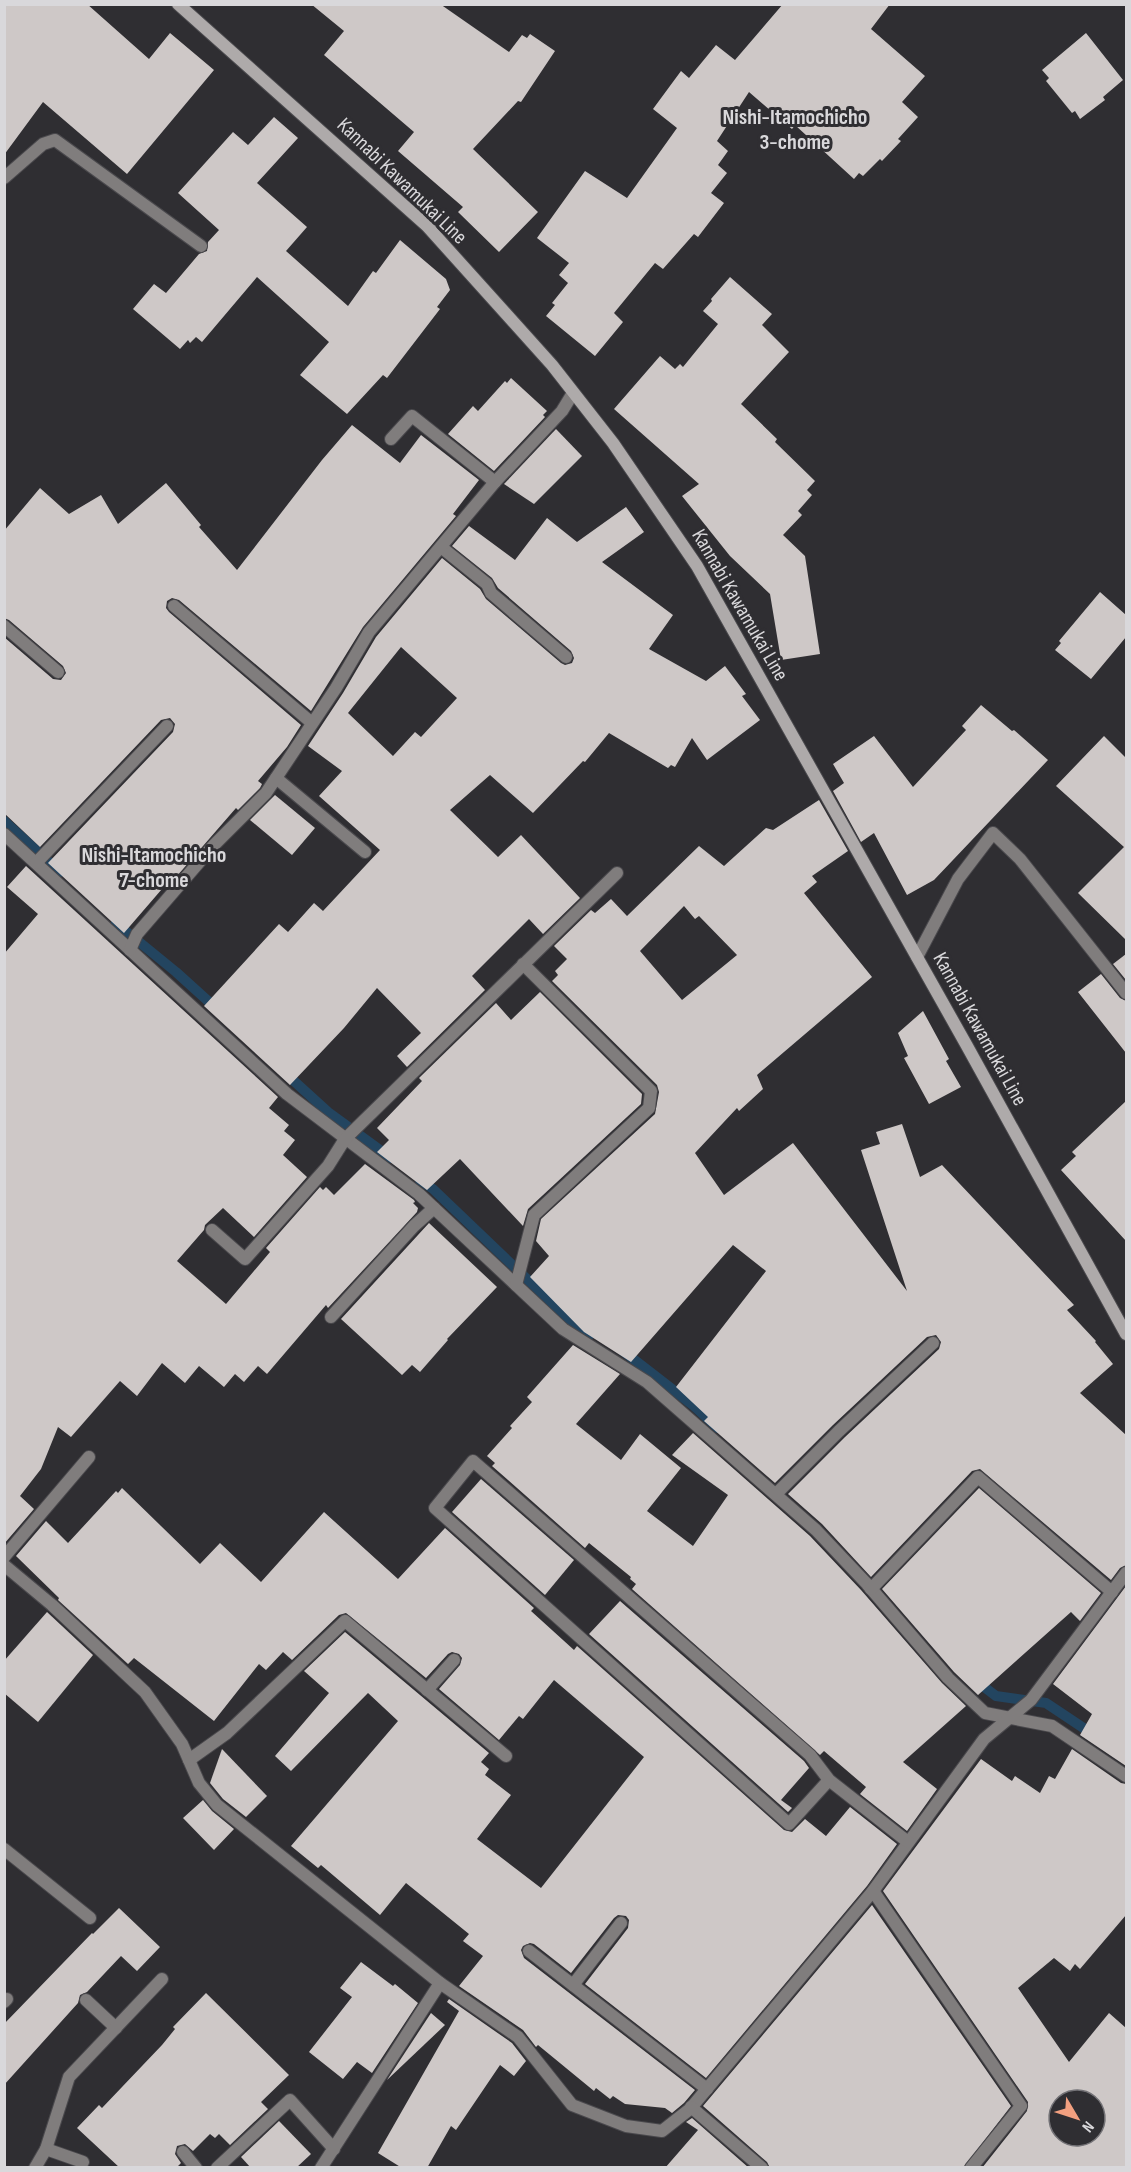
<svg xmlns="http://www.w3.org/2000/svg" width="1131" height="2172" viewBox="0 0 1131 2172" font-family="'Sofia Sans Condensed',sans-serif">
	<rect width="100%" height="100%" fill="#2f2e32"/>
	<g fill="none" stroke-linecap="round" stroke-linejoin="round">
		<g stroke="#234560" stroke-width="10">
			<polyline points="4,821 60,872"/>
			<polyline points="116,923 176,972 218,1010"/>
			<polyline points="284,1072 328,1112 391,1158"/>
			<polyline points="420,1180 433,1189 574,1324 591,1334"/>
			<polyline points="623,1351 694,1406 718,1428"/>
			<polyline points="975,1680 996,1696 1046,1703 1094,1735"/>
		</g>
	</g>
	<g fill="#cec8c7" fill-rule="evenodd">
		<polygon points="4,4 87,4 149,59 170,33 214,70 127,174 43,102 4,155"/>
		<polygon points="311,4 440,4 509,52 522,35 527,38 530,34 555,51 521,102 518,101 473,149 538,212 499,252 458,212 463,207 398,151 414,132 324,55 344,31"/>
		<polygon points="783,4 890,4 871,29 925,76 902,102 918,117 898,139 901,141 882,161 880,159 863,176 859,173 854,179 795,125 792,129 749,92 717,141 728,151 718,165 727,173 711,193 724,203 698,237 694,234 663,269 655,263 614,313 623,322 595,356 546,316 555,305 552,303 568,283 559,275 569,263 537,238 585,171 627,198 677,128 653,109 681,71 689,78 716,45 735,60"/>
		<polygon points="1086,33 1123,80 1103,97 1105,100 1080,119 1075,111 1072,113 1046,81 1049,78 1042,70"/>
		<polygon points="274,117 298,138 257,183 307,227 286,251 348,306 373,271 376,273 400,240 446,279 450,290 437,307 440,309 387,378 383,375 347,414 300,375 329,342 257,277 202,342 196,337 190,343 188,340 180,349 133,309 154,284 166,293 199,254 207,251 208,242 219,230 178,193 233,132 248,145"/>
		<polygon points="730,277 772,314 762,325 789,352 741,404 777,439 775,442 815,481 807,490 812,495 798,511 802,515 783,535 805,556 820,654 781,660 770,594 730,556 682,496 699,484 614,409 660,356 675,369 680,364 683,367 718,324 703,311 712,301 711,299"/>
		<polygon points="511,378 547,411 543,415 545,417 494,471 448,434 473,406 478,411 505,381 507,383"/>
		<polygon points="352,425 400,463 421,435 479,480 453,514 456,516 363,627 311,711 179,600 172,598 167,601 166,608 169,612 301,725 287,747 258,781 262,784 260,788 238,810 236,808 170,884 168,882 124,933 48,863 173,732 175,724 170,718 161,720 40,847 4,813 4,637 53,679 61,680 66,673 63,666 9,620 4,618 4,531 40,488 69,514 101,495 118,524 166,483 201,525 199,527 237,570 322,460"/>
		<polygon points="556,429 582,456 534,504 504,484"/>
		<path d="M626,507L644,532L602,562L673,615L649,649L706,681L725,666L746,694L742,696L760,720L707,760L692,738L675,767L671,765L668,768L609,733L585,762L583,761L533,813L490,775L450,810L498,857L521,835L580,898L543,934L529,919L472,976L485,990L407,1067L397,1056L421,1033L377,988L344,1028L290,1085L204,1006L279,924L288,932L314,903L323,911L380,850L319,796L342,771L308,746L343,693L376,637L442,558L480,589L486,599L561,663L565,665L572,663L574,658L571,651L498,588L492,578L452,546L469,526L515,560L547,518L577,542ZM401,647L457,698L421,737L415,732L393,756L348,713Z"/>
		<polygon points="1100,592 1126,615 1126,637 1091,679 1055,650 1061,643 1059,641"/>
		<polygon points="981,705 1012,731 1014,730 1048,760 934,880 907,895 874,833 861,842 833,791 844,783 833,764 874,736 913,787 966,730 962,726"/>
		<polygon points="1104,736 1126,758 1126,940 1078,893 1124,847 1056,786"/>
		<polygon points="275,795 315,828 292,855 250,820"/>
		<path d="M819,800L848,851L812,876L817,882L804,893L872,977L757,1075L763,1089L739,1111L737,1108L695,1153L724,1195L793,1143L907,1291L861,1150L880,1144L876,1132L902,1124L920,1177L942,1165L1074,1305L1067,1310L1096,1341L1095,1342L1113,1364L1080,1393L1126,1435V1565L1120,1568L1111,1580L980,1469L972,1471L871,1577L822,1524L788,1494L845,1437L939,1349L941,1342L936,1335L927,1337L833,1425L775,1483L704,1421L708,1417L676,1387L766,1271L733,1245L631,1362L584,1332L530,1277L549,1256L536,1241L541,1219L655,1114L659,1092L657,1085L552,981L558,975L555,971L567,959L554,946L591,910L595,913L611,899L627,916L699,846L724,866L766,828L773,830ZM684,906L695,919L699,916L737,955L682,1000L640,951Z"/>
		<polygon points="26,866 278,1097 269,1108 289,1125 284,1131 295,1140 283,1155 307,1177 254,1237 223,1208 205,1225 204,1230 177,1261 226,1304 270,1252 266,1248 320,1187 323,1190 326,1187 334,1195 365,1164 414,1200 415,1202 413,1203 418,1208 417,1212 328,1308 326,1305 267,1374 258,1366 244,1382 235,1374 224,1387 199,1366 185,1383 162,1363 137,1396 120,1381 71,1437 58,1427 41,1469 20,1496 34,1509 4,1544 4,954 38,914 7,887"/>
		<polygon points="1126,954 1126,980 1113,964"/>
		<polygon points="1101,974 1120,998 1126,1001 1126,1053 1078,992"/>
		<polygon points="540,992 642,1094 641,1104 528,1209 523,1226 460,1159 427,1190 377,1152 389,1140 377,1128 422,1081 419,1078 496,1003 511,1020"/>
		<polygon points="923,1011 949,1059 946,1061 961,1087 929,1104 904,1058 908,1056 898,1033"/>
		<polygon points="1126,1101 1126,1241 1061,1170 1076,1156 1072,1152"/>
		<polygon points="429,1223 497,1287 447,1339 448,1340 420,1372 412,1365 402,1375 341,1319"/>
		<polygon points="573,1345 620,1374 576,1424 621,1460 640,1434 681,1468 647,1511 693,1546 728,1495 672,1455 693,1433 810,1536 861,1590 942,1683 966,1706 903,1762 937,1789 907,1831 860,1794 866,1787 824,1751 820,1755 632,1589 636,1584 630,1579 631,1577 589,1543 585,1548 492,1466 495,1463 487,1456 512,1428 510,1426 532,1402 527,1397"/>
		<polygon points="481,1479 574,1560 545,1595 452,1512"/>
		<polygon points="122,1488 200,1564 220,1543 261,1582 324,1512 398,1579 445,1528 534,1608 531,1611 574,1650 577,1646 784,1830 792,1832 805,1819 826,1836 850,1807 897,1844 867,1886 706,2078 585,1984 628,1928 629,1920 626,1916 618,1915 614,1918 571,1973 534,1944 530,1943 523,1946 521,1950 524,1958 695,2090 684,2103 672,2113 665,2108 625,2104 613,2096 610,2099 596,2088 594,2091 538,2045 536,2047 523,2030 459,1986 483,1956 463,1941 469,1934 406,1883 380,1915 321,1865 318,1868 291,1846 398,1721 368,1693 291,1771 275,1756 329,1693 304,1671 345,1632 489,1753 481,1762 489,1769 485,1775 511,1795 477,1839 541,1888 644,1757 554,1680 523,1719 519,1716 499,1740 439,1689 460,1665 462,1658 459,1654 452,1652 448,1654 426,1678 346,1613 339,1615 292,1660 283,1652 266,1670 259,1664 214,1721 134,1658 128,1664 58,1600 59,1598 16,1556 46,1521 68,1543 116,1491 118,1493"/>
		<polygon points="979,1488 1101,1593 1080,1621 1071,1612 978,1695 954,1672 882,1589"/>
		<polygon points="1126,1586 1126,1766 1080,1735 1092,1714 1053,1684"/>
		<polygon points="620,1601 804,1761 809,1768 781,1800 792,1808 788,1812 589,1634"/>
		<polygon points="47,1612 93,1655 38,1722 4,1693 4,1661"/>
		<polygon points="222,1749 267,1796 246,1817 223,1799 210,1783"/>
		<path d="M1072,1749L1121,1783L1126,1784V1915L1080,1969L1075,1964L1070,1971L1054,1958L1018,1988L1069,2062L1109,2013L1126,2028V2168H982L1027,2111L1028,2102L883,1891L981,1759L1012,1781L1015,1776L1040,1793L1049,1776L1055,1779ZM1059,2100H1095V2136H1059Z"/>
		<polygon points="203,1800 212,1811 234,1829 214,1850 183,1818"/>
		<polygon points="872,1905 1011,2106 963,2168 770,2168 767,2162 703,2106"/>
		<polygon points="119,1908 160,1947 137,1971 121,1956 87,1992 80,1995 78,2003 4,2085 4,2024 92,1933 93,1934"/>
		<polygon points="361,1962 393,1986 395,1984 418,2003 372,2073 357,2062 343,2079 309,2052 352,1997 340,1988"/>
		<polygon points="206,1993 289,2075 261,2102 268,2109 230,2145 219,2134 215,2138 210,2134 193,2151 185,2144 177,2146 175,2154 181,2163 176,2168 120,2168 77,2128 99,2105 102,2108 162,2045 175,2029 173,2027"/>
		<polygon points="449,1999 512,2043 526,2061 514,2076 500,2065 456,2130 451,2126 427,2168 402,2168 378,2153 459,2011 447,2002"/>
		<polygon points="431,2013 445,2025 387,2080"/>
		<polygon points="692,2118 749,2168 665,2168 698,2130 686,2122"/>
		<polygon points="279,2121 311,2154 296,2168 251,2168 241,2157"/>
	</g>
	<g fill="none" stroke-linecap="round" stroke-linejoin="round">
		<defs>
			<g id="service">
				<polyline points="391,439 412,416 495,482"/>
				<polyline points="441,547 487,584 491,593 566,657"/>
				<polyline points="4,626 58,672"/>
			</g>
			<g id="minor">
				<polyline points="4,178 43,144 55,140 201,246"/>
				<polyline points="174,606 312,723"/>
				<polyline points="276,778 365,852"/>
				<polyline points="4,834 287,1094 419,1194 563,1329 647,1382 816,1530 867,1584 948,1678 985,1713 1052,1726 1126,1776"/>
				<polyline points="36,863 167,726"/>
				<polyline points="130,950 137,934 214,845 266,793 336,688 369,632 495,482 562,411 573,393"/>
				<polyline points="917,957 958,879 993,833 1020,859 1126,993"/>
				<polyline points="212,1230 245,1259 328,1166 345,1139 617,873"/>
				<polyline points="516,1285 534,1215 649,1108 651,1091 523,964"/>
				<polyline points="331,1317 414,1226 434,1208"/>
				<polyline points="776,1494 839,1431 933,1343"/>
				<polyline points="4,1557 89,1457"/>
				<polyline points="4,1565 52,1605 145,1692 182,1744 199,1783 217,1805 440,1983 518,2037 572,2105 626,2126 662,2131 690,2109 873,1891 984,1739 1031,1700 1126,1573"/>
				<polyline points="871,1589 978,1477 1112,1592"/>
				<polyline points="427,1690 454,1660"/>
				<polyline points="189,1760 227,1733 345,1621 506,1756"/>
				<polyline points="829,1780 789,1824 435,1508 473,1461 810,1755 829,1780 908,1842"/>
				<polyline points="4,1849 90,1918"/>
				<polyline points="873,1891 1021,2106 971,2168"/>
				<polyline points="529,1951 707,2089"/>
				<polyline points="573,1985 621,1923"/>
				<polyline points="86,2000 116,2028"/>
				<polyline points="4,2002 7,1999"/>
				<polyline points="691,2107 762,2168"/>
				<polyline points="46,2149 83,2162"/>
				<polyline points="183,2152 196,2168"/>
				<polyline points="35,2168 46,2149 69,2077 162,1979"/>
				<polyline points="217,2168 290,2100 334,2149"/>
				<polyline points="321,2168 440,1983"/>
			</g>
			<polyline id="secondary" points="178,4 427,226 552,365 613,443 697,566 967,1046 1126,1334"/>
		</defs>
		<use href="#service" stroke="#4a494d" stroke-width="14"/>
		<use href="#minor" stroke="#4a494d" stroke-width="14"/>
		<use href="#secondary" stroke="#4a494d" stroke-width="14"/>
		<use href="#service" stroke="#807d7d" stroke-width="12"/>
		<use href="#minor" stroke="#807d7d" stroke-width="12"/>
		<use href="#secondary" stroke="#aeaaaa" stroke-width="12"/>
	</g>
	<g text-anchor="middle" dominant-baseline="central" stroke-width="6" stroke-linejoin="round" paint-order="stroke">
		<g font-size="21" fill="#d9d8db" stroke="#2f2e32">
			<text transform="translate(402 181) rotate(44)">Kannabi Kawamukai Line</text>
			<text transform="translate(740 605) rotate(60)">Kannabi Kawamukai Line</text>
			<text transform="translate(980 1029) rotate(61)">Kannabi Kawamukai Line</text>
		</g>
		<g font-size="22" font-weight="bold" fill="#d9d8db" stroke="#2f2e32">
			<text x="795" y="117">Nishi-Itamochicho<tspan x="795" dy="25">3-chome</tspan></text>
			<text x="154" y="855">Nishi-Itamochicho<tspan x="154" dy="25">7-chome</tspan></text>
		</g>
	</g>
	<rect width="1131" height="2172" fill="none" stroke="#d9d8db" stroke-width="12"/>
	<g transform="translate(1077 2118) rotate(129)"><circle r="28" fill="#2f2e32" stroke="#737276" stroke-width="1.5"/>
	<path d="M0-4.5L10 22L0 15L-10 22Z" fill="#f2a080"/>
	<text y="-9" font-size="16" font-weight="bold" text-anchor="middle" fill="#d9d8db">N</text>
	</g>
</svg>
